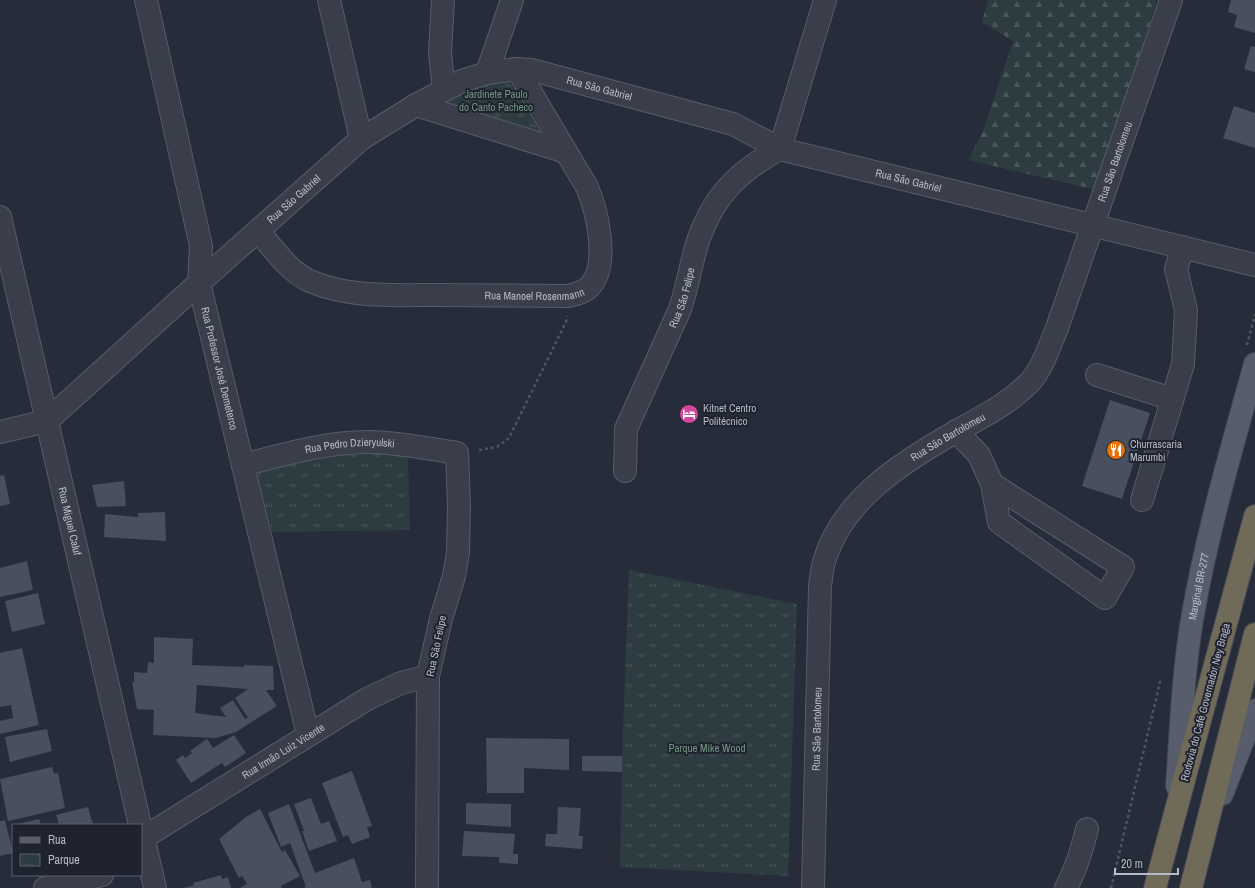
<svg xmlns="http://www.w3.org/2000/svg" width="1255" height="888" viewBox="0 0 1255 888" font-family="'Archivo Narrow',sans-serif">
	<defs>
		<pattern id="forest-firs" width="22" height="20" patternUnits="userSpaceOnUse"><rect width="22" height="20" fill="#2d3c40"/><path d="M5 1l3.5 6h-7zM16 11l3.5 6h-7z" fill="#49565a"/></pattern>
		<pattern id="park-tufts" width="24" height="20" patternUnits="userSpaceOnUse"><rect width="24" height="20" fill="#2d3c40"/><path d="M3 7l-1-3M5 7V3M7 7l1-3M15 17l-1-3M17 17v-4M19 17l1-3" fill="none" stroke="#49565a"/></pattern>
	</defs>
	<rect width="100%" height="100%" fill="#272c3a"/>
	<polygon fill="url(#forest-firs)" points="988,0 1157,0 1097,190 968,160 983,131 1013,41 982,22"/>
	<g fill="url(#park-tufts)">
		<polygon points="506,79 514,88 541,134 448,104 447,100 472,86"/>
		<polygon points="359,450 408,457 410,530 272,532 257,471 307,457"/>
		<polygon points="629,570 797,604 788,876 620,867 622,756"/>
	</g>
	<g fill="#484f5e" fill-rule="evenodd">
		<polygon points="1231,0 1255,0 1255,33 1234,27 1237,15 1228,12"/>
		<polygon points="1251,46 1255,47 1255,72 1244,69"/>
		<polygon points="1234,106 1255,113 1255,148 1223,138"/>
		<polygon points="1110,400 1150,413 1122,499 1082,486"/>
		<polygon points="4,475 10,504 0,506 0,476"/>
		<polygon points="124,481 126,506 97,507 92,485"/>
		<polygon points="165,512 166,541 104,537 105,514 138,517 138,513"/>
		<polygon points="27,561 33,590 0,597 0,568"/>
		<polygon points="38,593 45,624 12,632 5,601"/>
		<path d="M154,637L193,639L192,665L244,667V665L273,666L274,690H266L277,706L236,732L216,738L153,735L154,710L137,709L132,682L134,683V672L147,673L148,662L154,663ZM197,685L248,689L235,698L248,718L245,719L233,700L220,708L226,717L195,713Z"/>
		<polygon points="22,648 39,725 0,734 0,721 13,718 11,705 0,707 0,653"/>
		<polygon points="47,729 52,751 10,762 5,737"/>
		<polygon points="234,735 246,753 225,767 222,763 191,783 176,760 183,755 185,758 192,753 190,751 207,739 213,748"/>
		<polygon points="486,738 569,739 569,770 524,768 524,793 487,793"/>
		<polygon points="582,756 622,756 622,772 582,771"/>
		<polygon points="52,767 54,774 58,773 65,808 8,821 0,779"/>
		<polygon points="352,771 372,826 367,827 370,837 352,844 348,835 343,837 322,783"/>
		<polygon points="311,798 321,824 329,821 337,841 309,851 302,831 304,831 294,804"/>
		<polygon points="466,803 511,804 511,827 466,824"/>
		<polygon points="289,804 315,873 354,858 362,882 370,880 372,888 303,888 306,887 290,843 281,847 268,813"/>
		<polygon points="88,807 93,825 59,825 56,815"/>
		<polygon points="558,807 581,808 579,836 583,836 582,849 545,846 546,834 557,834"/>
		<polygon points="260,809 282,852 285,850 300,876 281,886 282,888 240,888 247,884 242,876 239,878 219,839 246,817"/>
		<polygon points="39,819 41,825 18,825 18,824"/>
		<polygon points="5,820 13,853 0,856 0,821"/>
		<polygon points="464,831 515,834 513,854 518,854 518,864 499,863 499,857 462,856"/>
		<polygon points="221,875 222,879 228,877 231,888 184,888 194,885 193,883"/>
	</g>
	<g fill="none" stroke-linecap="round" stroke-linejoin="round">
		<defs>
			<g id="minor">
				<path id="s1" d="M146,0L201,246L199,283L308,735"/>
				<polyline points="329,0 361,139"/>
				<polyline points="443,0 440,53 444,90"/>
				<polyline points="487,73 512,0"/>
				<polyline points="416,105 566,152"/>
				<path id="s2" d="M0,217L140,825"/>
				<path id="s3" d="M258,231C273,248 289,272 310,281C348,298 396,295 437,295C481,295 524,296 568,296C576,294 585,292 590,286C610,264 597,211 587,187L517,69"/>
				<polyline points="1097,375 1172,399"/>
				<polyline points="956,431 979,455 992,484 999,522 1105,598 1123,567 992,484"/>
				<path id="s4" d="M0,432L47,421L199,283L361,139L416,105L462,81L487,73L517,69L532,70L733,124L780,149L1255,265"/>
				<path id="s5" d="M243,465C285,454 326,442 369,442C398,442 428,449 457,453L459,505L458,553L454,576L441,619L428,676L427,888"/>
				<path id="s6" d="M625,471L626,429L680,309C688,286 691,261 699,238C715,194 740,170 780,149L825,0"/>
				<polyline points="1142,500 1183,364 1186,310 1176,269 1183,247"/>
				<polyline points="141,828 155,888"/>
				<path id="s7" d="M143,838L367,699L401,683L428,676"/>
				<polyline points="45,888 102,875"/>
				<path id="s8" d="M813,888L820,586C821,578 822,570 824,562C842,499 904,461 957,431C983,416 1009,404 1030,382C1043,367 1050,345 1057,328L1171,0"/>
				<path d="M1066,888C1076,869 1082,850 1087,829"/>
			</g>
			<g id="major">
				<path id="s9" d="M1177,786C1181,729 1183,671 1193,614C1208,529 1232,447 1255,364"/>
				<polyline points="1222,794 1255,710"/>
			</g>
			<g id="highway">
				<polyline points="1155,888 1255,516"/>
				<polyline points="1191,888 1255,634"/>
			</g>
		</defs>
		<use href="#minor" stroke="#585c69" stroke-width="24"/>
		<use href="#major" stroke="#434754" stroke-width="24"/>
		<use href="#highway" stroke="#454956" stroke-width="24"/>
		<g stroke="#4a585d" stroke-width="2.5" stroke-dasharray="3 3" stroke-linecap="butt">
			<polyline points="1247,345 1255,314"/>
			<polyline points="479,450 497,447 509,438 566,322 567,316"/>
			<polyline points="1111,888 1161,678"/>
		</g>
		<use href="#minor" stroke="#3a3e4b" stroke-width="22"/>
		<use href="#major" stroke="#585d6b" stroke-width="22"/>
		<use href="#highway" stroke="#706a58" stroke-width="22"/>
	</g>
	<defs>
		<symbol id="hotel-disc" viewBox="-11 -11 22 22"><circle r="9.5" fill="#d1479c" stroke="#1f2330"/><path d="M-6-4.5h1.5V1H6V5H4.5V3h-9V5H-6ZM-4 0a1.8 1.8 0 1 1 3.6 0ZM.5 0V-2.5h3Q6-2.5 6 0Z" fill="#fff"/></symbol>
		<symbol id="restaurant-disc" viewBox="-11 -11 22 22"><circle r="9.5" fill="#e8710a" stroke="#1f2330"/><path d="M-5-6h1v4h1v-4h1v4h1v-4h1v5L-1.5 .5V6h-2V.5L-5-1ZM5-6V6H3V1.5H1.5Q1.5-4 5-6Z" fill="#fff"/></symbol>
	</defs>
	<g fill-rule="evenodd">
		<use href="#hotel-disc" x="678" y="403" width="22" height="22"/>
		<use href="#restaurant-disc" x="1105" y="439" width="22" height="22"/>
	</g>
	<g text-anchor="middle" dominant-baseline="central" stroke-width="4" stroke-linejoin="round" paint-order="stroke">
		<g font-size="11" fill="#b6bac6" stroke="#1f2330">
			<text stroke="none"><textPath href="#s4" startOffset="728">Rua São Gabriel</textPath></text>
			<text stroke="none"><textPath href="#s8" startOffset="843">Rua São Bartolomeu</textPath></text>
			<text stroke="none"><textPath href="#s4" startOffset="1052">Rua São Gabriel</textPath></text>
			<text stroke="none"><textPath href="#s4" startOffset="380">Rua São Gabriel</textPath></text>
			<text stroke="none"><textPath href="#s3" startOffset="299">Rua Manoel Rosenmann</textPath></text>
			<text stroke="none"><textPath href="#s6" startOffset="185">Rua São Felipe</textPath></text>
			<text stroke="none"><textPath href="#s1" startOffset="377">Rua Professor José Demeterco</textPath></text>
			<text stroke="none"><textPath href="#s8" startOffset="507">Rua São Bartolomeu</textPath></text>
			<text stroke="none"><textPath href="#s5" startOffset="109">Rua Pedro Dzieryulski</textPath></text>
			<text stroke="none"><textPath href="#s2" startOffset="312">Rua Miguel Caluf</textPath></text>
			<text stroke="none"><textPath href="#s9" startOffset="201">Marginal BR-277</textPath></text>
			<text transform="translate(436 646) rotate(-78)">Rua São Felipe</text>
			<text transform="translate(1205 702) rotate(-75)">Rodovia do Café Governador Ney Braga</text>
			<text stroke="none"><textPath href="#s8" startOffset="159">Rua São Bartolomeu</textPath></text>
			<text stroke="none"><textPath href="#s7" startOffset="165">Rua Irmão Luiz Vicente</textPath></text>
		</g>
		<g font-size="11" fill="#70947e" stroke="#1f2330">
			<text x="496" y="94">Jardinete Paulo<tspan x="496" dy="13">do Canto Pacheco</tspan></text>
			<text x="707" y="748">Parque Mike Wood</text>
		</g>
		<g font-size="11" fill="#b6bac6" stroke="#1f2330" text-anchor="start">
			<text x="703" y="408">Kitnet Centro<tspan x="703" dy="13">Politécnico</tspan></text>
			<text x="1130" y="444">Churrascaria<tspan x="1130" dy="13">Marumbi</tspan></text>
		</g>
	</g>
	<rect x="12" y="824" width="130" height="52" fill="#1f2330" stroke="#5b5f6c"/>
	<rect x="20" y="837" width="20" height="6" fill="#585d6b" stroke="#5b5f6c"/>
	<text x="48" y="844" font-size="12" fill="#b6bac6">Rua</text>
	<rect x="20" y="854" width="20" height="12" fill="url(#park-tufts)" stroke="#5b5f6c"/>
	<text x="48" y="864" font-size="12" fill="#b6bac6">Parque</text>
	<path d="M1115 868v6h63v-6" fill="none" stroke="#b6bac6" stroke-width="2"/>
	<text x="1121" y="868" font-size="12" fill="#b6bac6" stroke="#1f2330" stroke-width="3" paint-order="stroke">20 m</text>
</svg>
